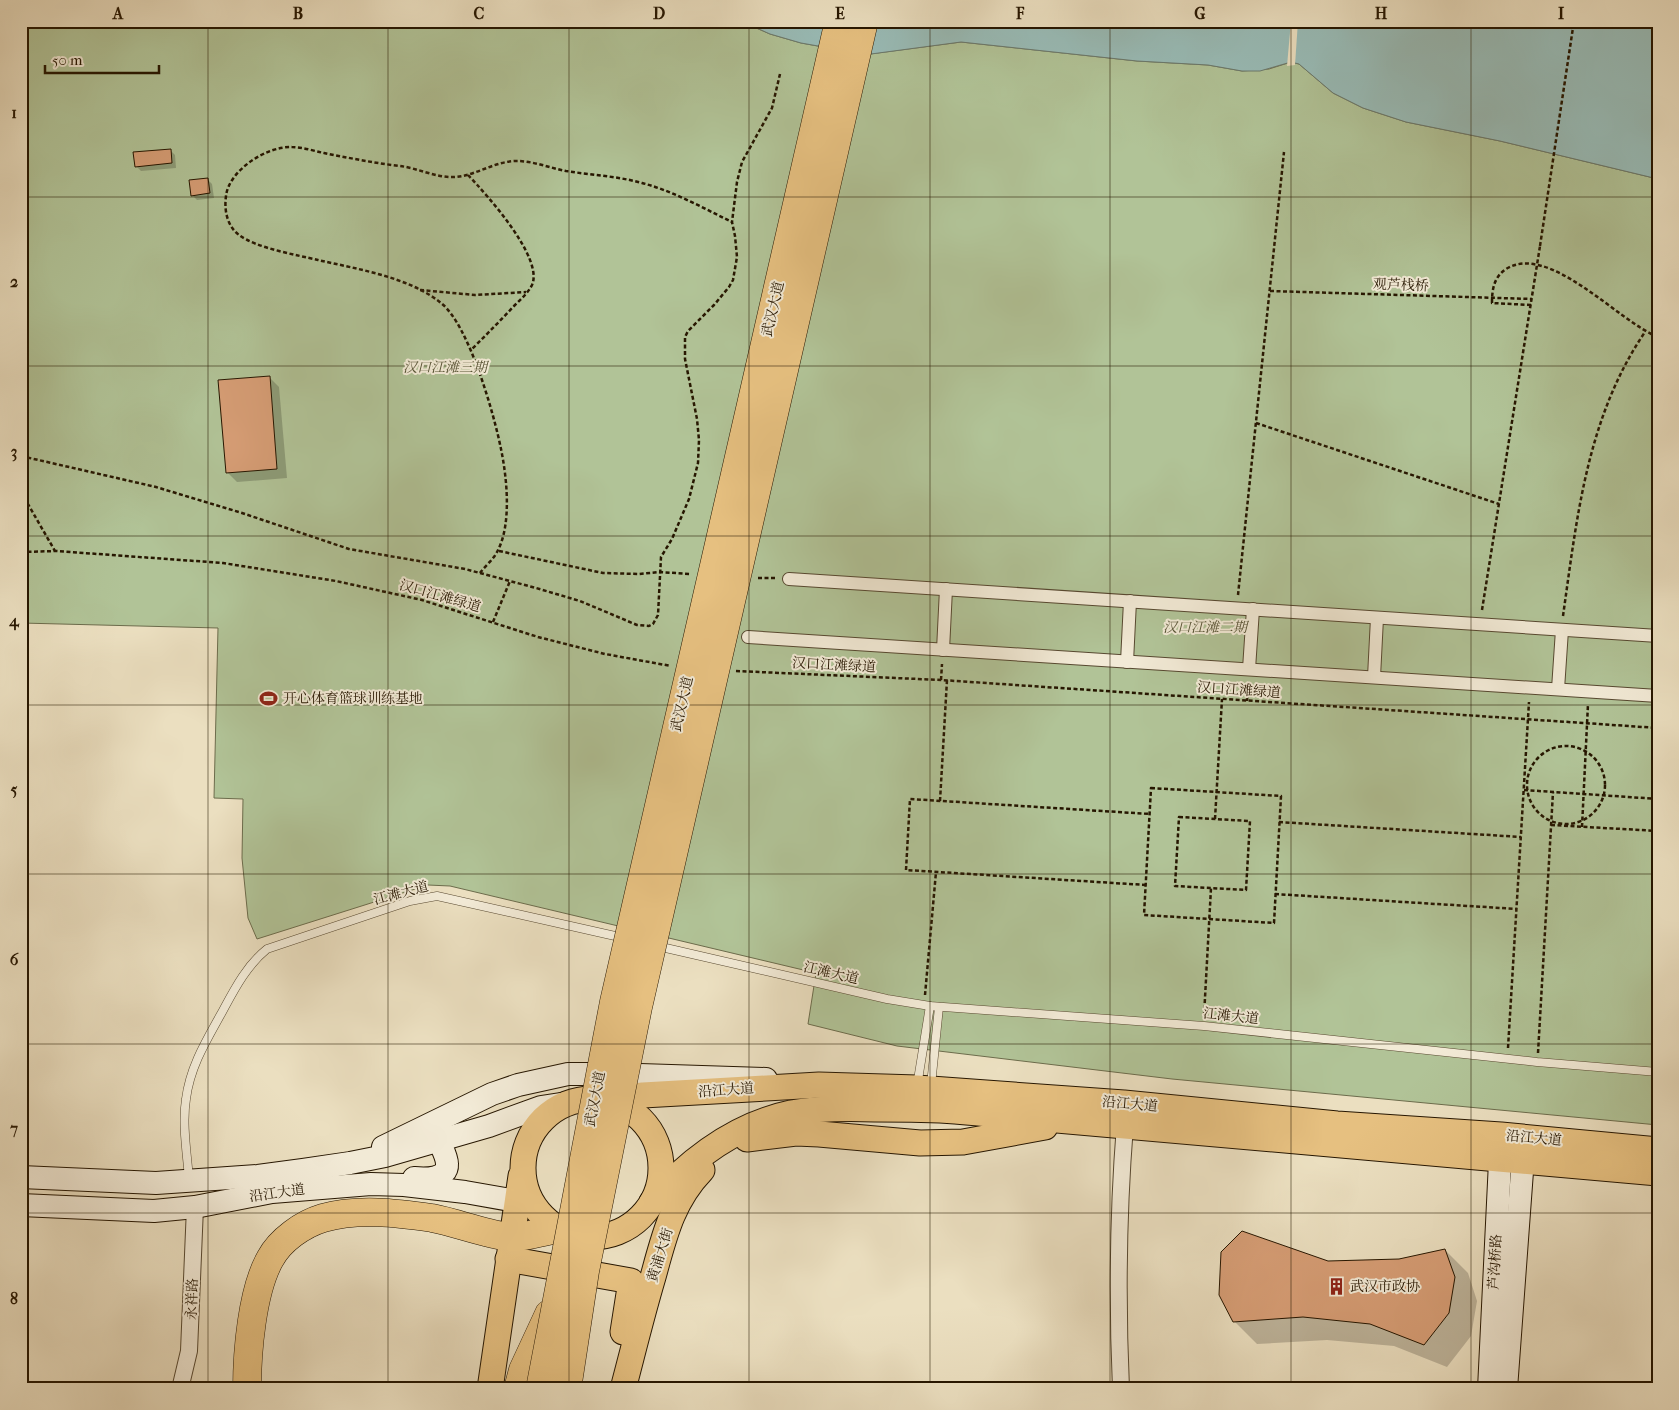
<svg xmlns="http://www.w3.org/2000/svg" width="1679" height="1410" viewBox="0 0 1679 1410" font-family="'IM FELL French Canon','Noto Serif SC',serif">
	<rect width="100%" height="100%" fill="#ebdfc0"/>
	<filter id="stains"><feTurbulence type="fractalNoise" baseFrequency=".004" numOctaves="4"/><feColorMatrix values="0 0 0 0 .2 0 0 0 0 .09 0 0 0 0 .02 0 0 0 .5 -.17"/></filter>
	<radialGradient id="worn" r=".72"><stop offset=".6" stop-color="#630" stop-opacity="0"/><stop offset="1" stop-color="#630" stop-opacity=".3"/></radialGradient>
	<polygon fill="#b1c397" stroke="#6c6c4c" points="21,21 740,21 770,34 801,43 840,50 870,54 961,42 1137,61 1208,65 1242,71 1269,69 1291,62 1299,64 1333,93 1363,108 1406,122 1500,141 1658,179 1658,1125 1172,1079 897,1046 808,1024 816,973 450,886 428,885 257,939 248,918 242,858 243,799 214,798 218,628 21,623"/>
	<polygon fill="#99bcb7" stroke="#6b7a6e" points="741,21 1658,21 1658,179 1500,141 1406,122 1363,108 1333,93 1299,64 1291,62 1260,71 1242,71 1208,65 1137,61 961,42 871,54 841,50 801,43 770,34"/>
	<polygon fill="#ebdfc0" points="1291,21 1298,21 1295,65 1287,66"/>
	<g fill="#0003">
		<polygon points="170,150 175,155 176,168 141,171 136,166"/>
		<polygon points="207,179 212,184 214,198 197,200 192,195"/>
		<polygon points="269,377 279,387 287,478 237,482 227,472"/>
		<polygon points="1445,1250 1468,1273 1477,1301 1471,1336 1447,1367 1394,1346 1327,1340 1257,1344 1234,1321 1328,1262 1399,1260"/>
	</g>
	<g fill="#d69d75" stroke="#261600">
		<polygon points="171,149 172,163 135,167 133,152"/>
		<polygon points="208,178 210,193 191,196 189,180"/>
		<polygon points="270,376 277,469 226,473 218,380"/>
		<polygon points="1242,1231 1328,1261 1399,1259 1445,1249 1455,1277 1449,1313 1424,1345 1370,1324 1303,1317 1233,1322 1219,1295 1221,1252"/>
	</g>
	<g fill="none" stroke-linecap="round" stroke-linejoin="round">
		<defs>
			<g id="service">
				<polyline points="657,946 887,999 930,1006 1204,1026 1537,1062 1658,1072"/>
				<polyline points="931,1085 939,1007"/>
				<polyline points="917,1086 930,1006"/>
				<path d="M189,1179C187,1153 182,1124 186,1099C190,1067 206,1041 221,1014C234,990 246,966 267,949L410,901L437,896L624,938"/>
			</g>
			<g id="pedestrian">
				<polyline points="789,579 1658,636"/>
				<polyline points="748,637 1658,696"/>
				<polyline points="943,650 946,589"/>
				<polyline points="1127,662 1130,601"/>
				<polyline points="1249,669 1253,609"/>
				<polyline points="1374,677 1377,618"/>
				<polyline points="1558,689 1562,630"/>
			</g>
			<g id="minor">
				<polyline points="180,1389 189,1351 195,1207"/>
				<path d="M1121,1389C1117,1300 1118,1213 1125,1125"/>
			</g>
			<g id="secondary">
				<polyline points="383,1147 492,1094 518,1085 568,1074 609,1074 766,1079"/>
				<polyline points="21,1177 156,1183 258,1176 303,1170 350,1163 385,1156 489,1126 541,1107 567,1103"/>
				<path d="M414,1178C424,1179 448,1180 447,1164C447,1157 442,1148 439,1141"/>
				<polyline points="21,1205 154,1211 195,1207 272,1192 371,1184 404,1185 465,1192 533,1204"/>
				<polyline points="1489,1389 1501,1141"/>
				<polyline points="1506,1389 1524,1144"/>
			</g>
			<g id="primary">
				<circle cx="592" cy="1168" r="69"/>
				<polyline points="602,1099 643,1095 819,1085 917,1088 1124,1103 1337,1124 1501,1135 1658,1150"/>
				<polyline points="747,1139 796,1133 819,1134 920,1143 963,1142 1045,1127"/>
				<path d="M652,1202C689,1160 735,1125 791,1113C818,1108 848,1108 875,1109C902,1109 928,1109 955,1111L1658,1173"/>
				<polyline points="508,1259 631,1281 623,1332"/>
				<polyline points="490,1389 521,1176"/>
				<path d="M623,1389C633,1351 642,1314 653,1277C664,1237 672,1201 702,1170"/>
			</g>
			<g id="trunk">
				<path d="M247,1389C247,1352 252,1291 270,1259C280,1240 303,1224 323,1218C358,1208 397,1213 432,1218C458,1223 484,1234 510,1237C521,1238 546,1231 558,1229"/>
				<polyline points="518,1389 523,1370 549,1314"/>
			</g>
		</defs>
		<use href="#service" stroke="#574830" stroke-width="9"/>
		<use href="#pedestrian" stroke="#574830" stroke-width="14"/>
		<use href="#minor" stroke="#574830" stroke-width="18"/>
		<use href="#secondary" stroke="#261600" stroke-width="24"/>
		<use href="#primary" stroke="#261600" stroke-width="27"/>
		<use href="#trunk" stroke="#261600" stroke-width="29"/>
		<g stroke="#261600" stroke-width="2.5" stroke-dasharray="4 2.5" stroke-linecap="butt">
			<polyline points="1649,21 1658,23"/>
			<path d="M468,175C487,195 544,258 532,285C528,293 521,299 514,306C500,321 486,335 471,350"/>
			<polyline points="1540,246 1574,21"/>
			<polyline points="420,290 475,295 526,292"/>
			<path d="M1531,305L1492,303C1492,289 1494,277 1506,269C1549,242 1619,322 1658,337"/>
			<polyline points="1256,423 1499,504"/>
			<polyline points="21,456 156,487 242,513 349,549 465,569 536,588 580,601 637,625 649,626 653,624 658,615 661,557 672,539 689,499 698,463 699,440 697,419 685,359 685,337 688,331 714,305 729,287 733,280 737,257 735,236 732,222 737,182 742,162 772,108 780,74"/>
			<polyline points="21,492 55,551"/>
			<polyline points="499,551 603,573 639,574 659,572 690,574"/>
			<polyline points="21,552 56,551 223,563 336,581 422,600 538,637 605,654 671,666"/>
			<path d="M480,573C485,566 493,560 497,552C512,525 507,478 501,449C494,414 469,325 441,303C409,277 357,269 318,260C297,255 256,248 239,235C227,226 224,210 226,196C229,170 267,146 292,147C302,147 314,151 324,153C349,158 374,163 400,166C417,168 437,178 454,177C476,176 494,161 517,161C533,161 550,168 566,171C591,175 617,176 642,183C673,191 703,208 732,222"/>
			<polyline points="758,578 775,578"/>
			<polyline points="1238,595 1284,152"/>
			<path d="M1563,616C1577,517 1587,417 1645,332"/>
			<polyline points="493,622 510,581"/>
			<polyline points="736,671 941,680 1658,728"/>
			<polyline points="941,680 942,664"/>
			<polyline points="1247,701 1248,682"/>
			<circle cx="1566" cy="785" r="39"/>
			<polygon points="1151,788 1281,796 1274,923 1144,915"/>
			<polyline points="1524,790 1658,799"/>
			<polyline points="940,801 947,680"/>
			<polygon points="1179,817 1250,821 1246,890 1175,886"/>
			<polyline points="1215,819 1222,699"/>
			<polyline points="1279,822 1521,837"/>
			<polyline points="1551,825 1658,831"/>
			<polyline points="1582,827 1588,704"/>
			<polyline points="1146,885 906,870 910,799 1150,814"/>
			<polyline points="1275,894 1517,909"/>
			<polyline points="925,995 936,872"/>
			<polyline points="1204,1016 1211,888"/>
			<polyline points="1508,1048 1529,702"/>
			<polyline points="1538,1053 1553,792"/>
		</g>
		<use href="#service" stroke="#f2ead6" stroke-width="8"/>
		<use href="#pedestrian" stroke="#f2ead6" stroke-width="12"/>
		<use href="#minor" stroke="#f2ead6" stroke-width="16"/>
		<use href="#secondary" stroke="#f2ead6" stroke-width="22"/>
		<use href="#primary" stroke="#e6c080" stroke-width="25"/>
		<use href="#trunk" stroke="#e6c080" stroke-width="28"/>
		<defs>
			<g id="trunk-bridge">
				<polyline points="540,1389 614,1002 839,21"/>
				<polyline points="567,1389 585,1271 638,1007 864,21"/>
			</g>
		</defs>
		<use href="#trunk-bridge" stroke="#261600" stroke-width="29" stroke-linecap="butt"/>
		<g stroke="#261600" stroke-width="2.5" stroke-dasharray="4 2.5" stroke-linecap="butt">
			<polyline points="1270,291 1532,299"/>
			<polyline points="1482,610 1540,246"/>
		</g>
		<use href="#trunk-bridge" stroke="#e6c080" stroke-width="28"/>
	</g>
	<path fill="none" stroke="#261600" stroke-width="1" stroke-opacity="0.55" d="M208,21V1389M388,21V1389M569,21V1389M749,21V1389M930,21V1389M1110,21V1389M1291,21V1389M1471,21V1389M21,197H1658M21,366H1658M21,536H1658M21,705H1658M21,874H1658M21,1044H1658M21,1213H1658"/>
	<defs>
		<symbol id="stadium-bare" viewBox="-9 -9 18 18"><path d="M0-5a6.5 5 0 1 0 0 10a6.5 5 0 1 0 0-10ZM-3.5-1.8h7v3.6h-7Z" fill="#8f2418" stroke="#f2ead6" stroke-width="2.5" paint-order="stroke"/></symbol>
		<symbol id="building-bare" viewBox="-9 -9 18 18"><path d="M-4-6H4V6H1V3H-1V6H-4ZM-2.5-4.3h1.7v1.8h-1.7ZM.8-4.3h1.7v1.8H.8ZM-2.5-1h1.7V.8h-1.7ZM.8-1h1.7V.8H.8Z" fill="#8f2418" stroke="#f2ead6" stroke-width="2.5" paint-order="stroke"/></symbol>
	</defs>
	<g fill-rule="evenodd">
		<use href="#stadium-bare" x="256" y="686" width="25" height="25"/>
		<use href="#building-bare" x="1324" y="1274" width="25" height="25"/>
	</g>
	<g text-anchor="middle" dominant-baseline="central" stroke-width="4" stroke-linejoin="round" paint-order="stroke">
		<g font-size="14" fill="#261600" stroke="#f2ead6">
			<text transform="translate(1401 285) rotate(2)">观芦栈桥</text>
			<text transform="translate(773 309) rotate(-77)">武汉大道</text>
			<text transform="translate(440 596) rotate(16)">汉口江滩绿道</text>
			<text transform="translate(834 665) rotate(3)">汉口江滩绿道</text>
			<text transform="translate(1239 690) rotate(4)">汉口江滩绿道</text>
			<text transform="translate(682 704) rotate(-77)">武汉大道</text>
			<text transform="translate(401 893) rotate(-15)">江滩大道</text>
			<text transform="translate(831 973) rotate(13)">江滩大道</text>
			<text transform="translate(1231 1016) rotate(6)">江滩大道</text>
			<text transform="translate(726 1090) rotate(-4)">沿江大道</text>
			<text transform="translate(595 1099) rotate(-79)">武汉大道</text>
			<text transform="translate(1130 1104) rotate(5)">沿江大道</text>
			<text transform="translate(1534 1138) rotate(5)">沿江大道</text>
			<text transform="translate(277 1193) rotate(-8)">沿江大道</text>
			<text transform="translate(660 1255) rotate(-73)">黄浦大街</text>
			<text transform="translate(1495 1262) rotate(-87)">芦沟桥路</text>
			<text transform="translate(192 1299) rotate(-88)">永祥路</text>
		</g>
		<g font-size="14" font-style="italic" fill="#575335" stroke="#f2ead6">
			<text x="445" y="367">汉口江滩三期</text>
			<text x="1205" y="627">汉口江滩二期</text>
		</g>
		<g font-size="14" fill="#261600" stroke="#f2ead6" text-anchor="start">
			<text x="283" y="698">开心体育篮球训练基地</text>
			<text x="1350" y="1286">武汉市政协</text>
		</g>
	</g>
	<rect width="1679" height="1410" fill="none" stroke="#ebdfc0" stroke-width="55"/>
	<path d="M45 65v8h114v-8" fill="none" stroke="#261600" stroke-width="2.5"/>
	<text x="52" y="65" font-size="15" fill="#261600" stroke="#f2ead6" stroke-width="4" paint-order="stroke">50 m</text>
	<rect x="28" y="28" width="1624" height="1354" fill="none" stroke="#261600" stroke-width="2"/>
	<g font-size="16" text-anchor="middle" font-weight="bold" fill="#261600">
		<text x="118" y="19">A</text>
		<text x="298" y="19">B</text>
		<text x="479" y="19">C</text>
		<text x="659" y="19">D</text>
		<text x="840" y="19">E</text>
		<text x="1020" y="19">F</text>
		<text x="1200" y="19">G</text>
		<text x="1381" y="19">H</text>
		<text x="1561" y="19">I</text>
		<text x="14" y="118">1</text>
		<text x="14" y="287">2</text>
		<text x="14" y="457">3</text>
		<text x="14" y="626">4</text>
		<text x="14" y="795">5</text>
		<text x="14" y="965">6</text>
		<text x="14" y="1134">7</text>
		<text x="14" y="1304">8</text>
	</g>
	<rect width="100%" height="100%" filter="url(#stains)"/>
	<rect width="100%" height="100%" fill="url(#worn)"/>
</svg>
